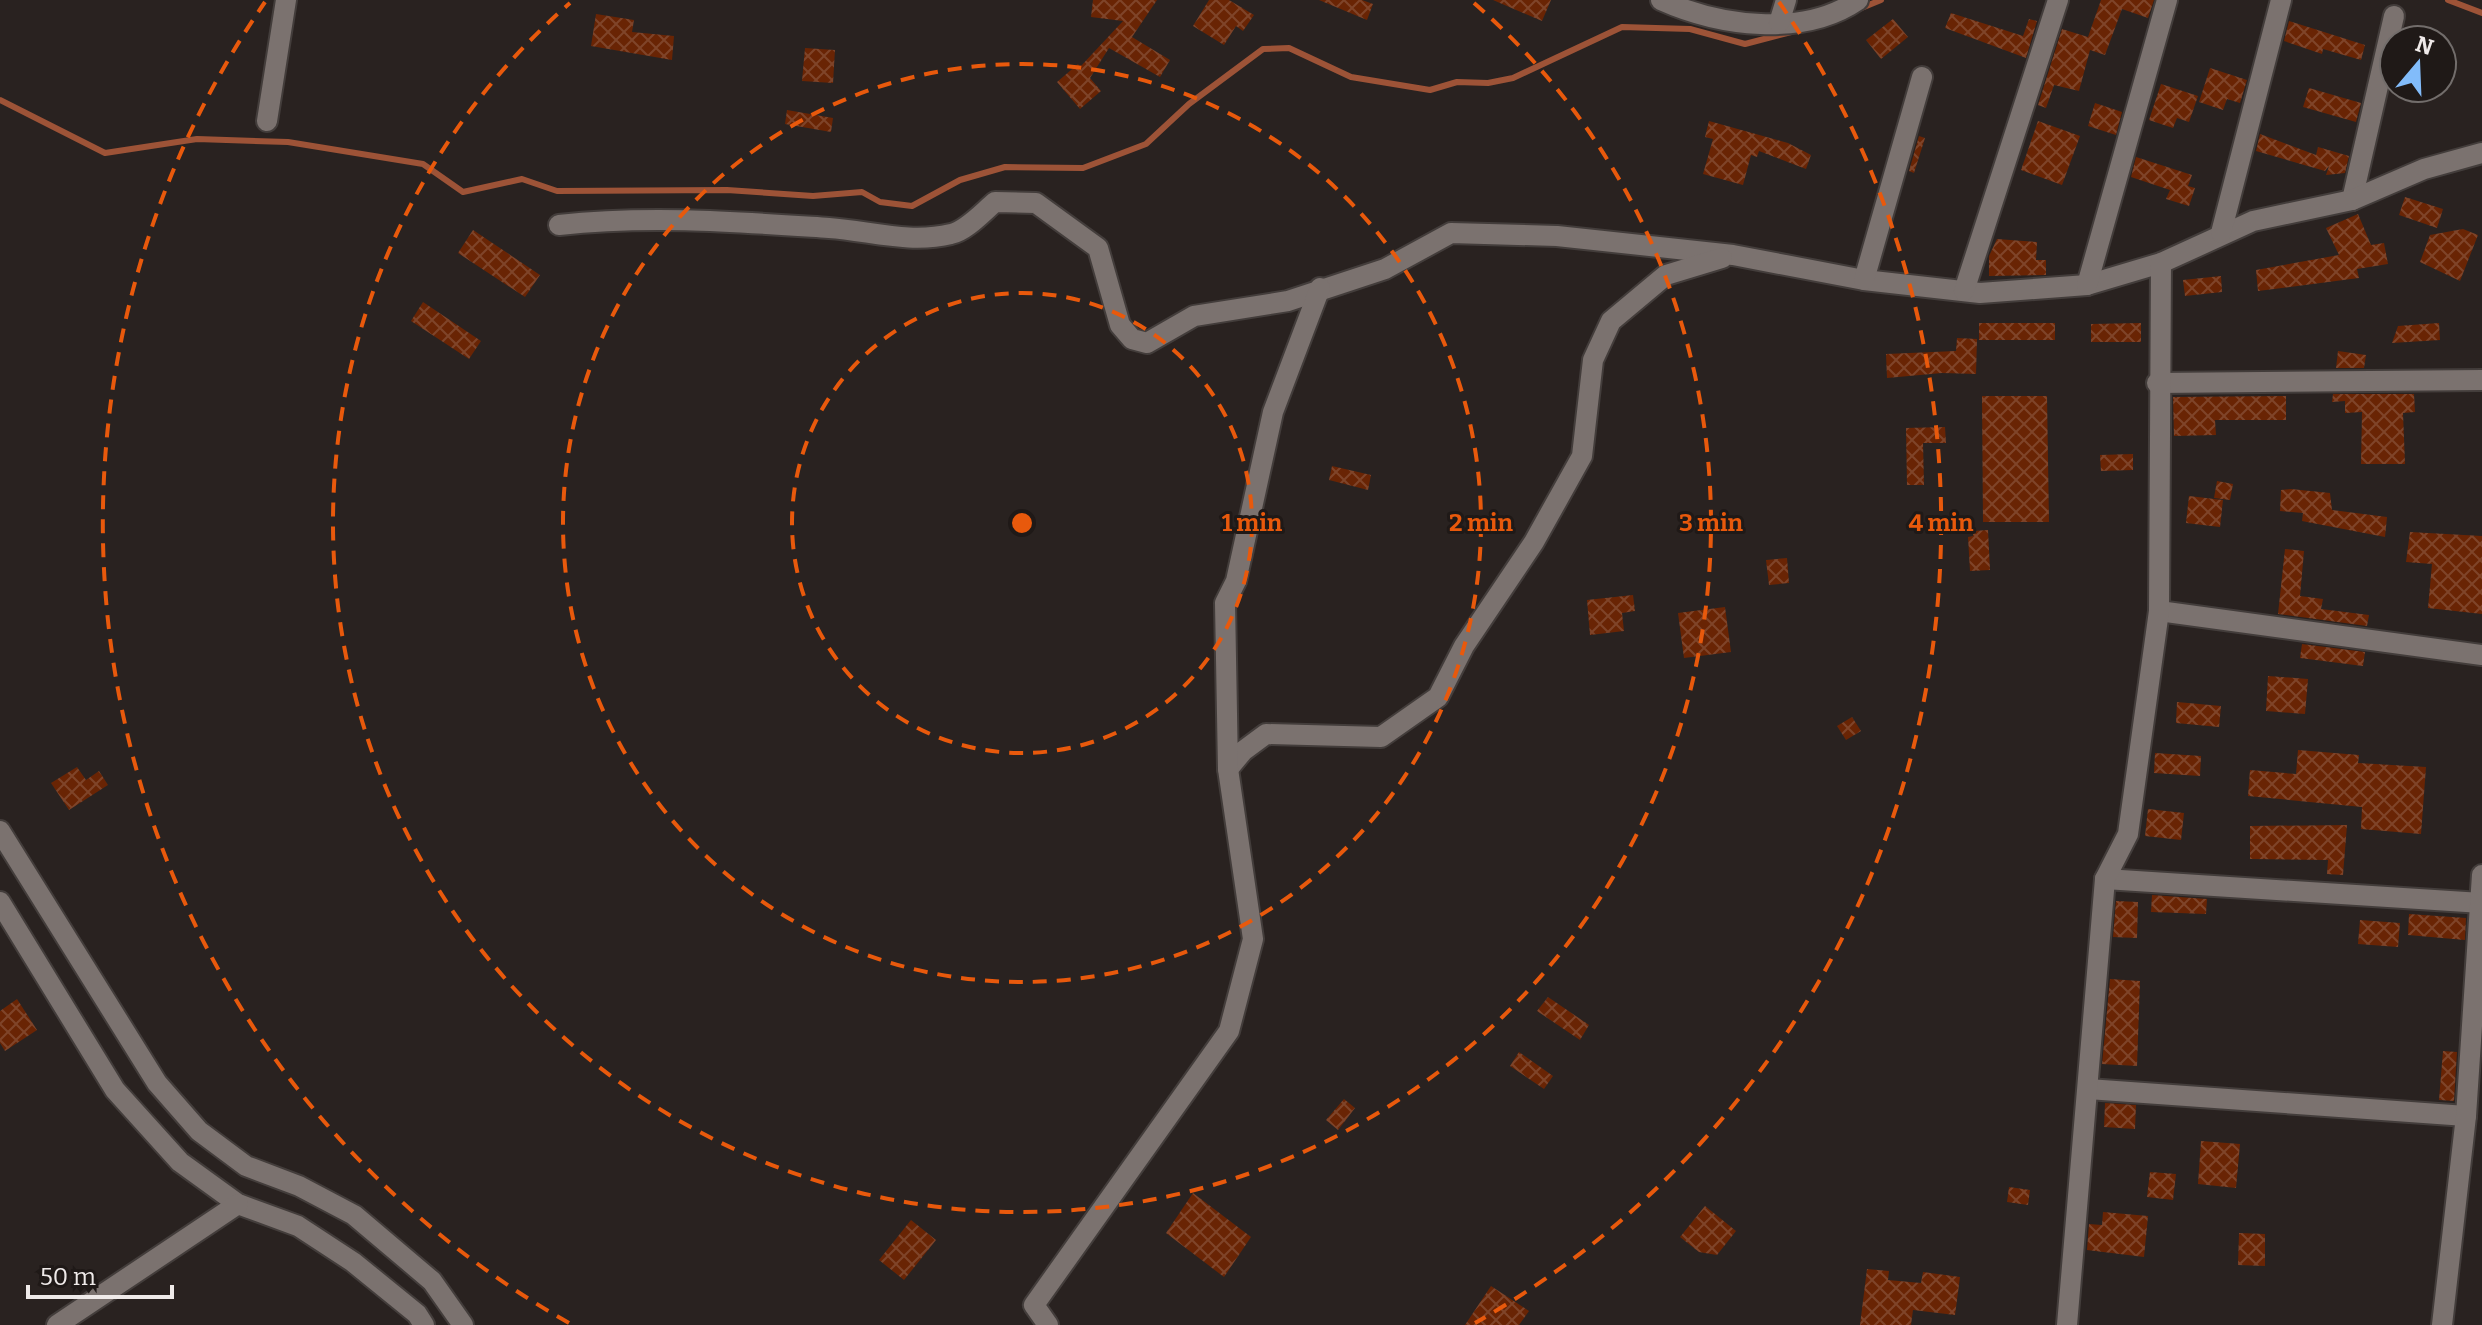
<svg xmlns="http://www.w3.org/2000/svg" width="2482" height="1325" viewBox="0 0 2482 1325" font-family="Bitter,serif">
	<defs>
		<pattern id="building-cross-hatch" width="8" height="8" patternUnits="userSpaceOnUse" patternTransform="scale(2)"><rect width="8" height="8" fill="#692404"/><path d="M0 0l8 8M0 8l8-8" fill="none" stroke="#7f4429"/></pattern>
	</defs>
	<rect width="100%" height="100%" fill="#292220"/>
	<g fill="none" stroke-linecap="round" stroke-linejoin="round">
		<g stroke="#9d5337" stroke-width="6">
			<polyline points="2448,0 2482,13"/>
			<polyline points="1859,9 1881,0"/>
			<polyline points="0,100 105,153 197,139 288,142 423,164 463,192 522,179 557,191 727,190 813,196 862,192 880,202 912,206 960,180 1005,167 1083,168 1146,144 1189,104 1263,49 1289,48 1351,77 1430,90 1457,82 1488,83 1513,78 1622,27 1690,29 1745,44 1791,32"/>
		</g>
	</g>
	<g fill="url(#building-cross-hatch)">
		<polygon points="1093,0 1157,0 1132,37 1170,60 1160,77 1109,48 1090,78 1101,91 1080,109 1057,82 1078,64 1080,67 1123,21 1091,17"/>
		<polygon points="1209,0 1229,0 1254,15 1243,31 1236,26 1224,45 1193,26"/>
		<polygon points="1319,0 1362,0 1373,4 1367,20"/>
		<polygon points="1493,0 1551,0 1542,21"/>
		<polygon points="2101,0 2154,0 2148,18 2122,9 2105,55 2090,50 2079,91 2054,85 2046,108 2038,105 2062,29 2088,37"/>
		<polygon points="1951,13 2023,36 2029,19 2037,21 2026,58 1945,28"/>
		<polygon points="596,14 634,20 632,32 674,36 672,60 591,46"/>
		<polygon points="1893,19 1908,37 1881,59 1866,40"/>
		<polygon points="2289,21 2365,45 2361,60 2323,49 2322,54 2284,41"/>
		<polygon points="805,48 835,50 833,83 802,81"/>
		<polygon points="2210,68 2247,80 2240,103 2227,99 2223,110 2199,102"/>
		<polygon points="2161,84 2198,96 2189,122 2177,118 2173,128 2149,120"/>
		<polygon points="2309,88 2361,103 2356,122 2303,107"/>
		<polygon points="2095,103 2122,112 2116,135 2088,126"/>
		<polygon points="787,110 833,118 831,132 785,124"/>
		<polygon points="1709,121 1788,143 1811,155 1806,169 1759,151 1757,157 1751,155 1743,185 1703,174 1713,139 1705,137"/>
		<polygon points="2038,121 2080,136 2062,185 2021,170"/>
		<polygon points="2260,134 2316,155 2318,147 2349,156 2345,173 2326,175 2329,166 2325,171 2256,151"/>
		<polygon points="1919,136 1925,138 1914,173 1909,171"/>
		<polygon points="2136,157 2192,175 2188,186 2195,188 2189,206 2166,199 2170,190 2131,177"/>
		<polygon points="2405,197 2443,209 2437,228 2399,215"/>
		<polygon points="2358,214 2371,245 2384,243 2388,264 2357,269 2359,278 2258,291 2256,270 2339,255 2326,228"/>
		<polygon points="2463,229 2478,235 2460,281 2420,262 2430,235"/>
		<polygon points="473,230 540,275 525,297 458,253"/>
		<polygon points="1997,239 2037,242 2036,260 2046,260 2046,275 1989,276 1989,256"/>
		<polygon points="2221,276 2222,292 2185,296 2183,280"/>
		<polygon points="423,302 481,341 469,359 411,321"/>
		<rect x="1979" y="323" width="76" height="17"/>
		<polygon points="2141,323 2141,342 2091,342 2091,324"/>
		<polygon points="2439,323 2440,340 2392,343 2398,326"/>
		<polygon points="1957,338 1977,339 1976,374 1942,373 1887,378 1886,354 1956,351"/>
		<polygon points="2338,351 2366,355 2364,368 2336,368"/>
		<polygon points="2333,394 2414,394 2415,412 2403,413 2405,464 2361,464 2362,412 2345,413 2345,401 2332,402"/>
		<polygon points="1982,396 2047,396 2049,522 1983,522"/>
		<polygon points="2286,396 2286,420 2215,420 2216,435 2174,436 2173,397"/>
		<polygon points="1945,427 1946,443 1923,443 1924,485 1907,485 1906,428"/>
		<polygon points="2133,454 2133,470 2101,471 2100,455"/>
		<polygon points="1332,466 1371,475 1368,490 1329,480"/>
		<polygon points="2217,481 2233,484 2230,500 2214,498"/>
		<polygon points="2291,489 2330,493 2332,510 2387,517 2385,537 2302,521 2303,513 2280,511 2281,490"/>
		<polygon points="2189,496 2223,500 2220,527 2186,523"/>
		<polygon points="1988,530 1990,570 1970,571 1968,537 1973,536 1973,531"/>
		<polygon points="2410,532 2482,536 2482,614 2428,608 2432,564 2406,562"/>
		<polygon points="2285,549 2304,551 2300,596 2323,599 2321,609 2369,615 2367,626 2278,614"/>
		<polygon points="1787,558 1789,583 1769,585 1766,560"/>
		<polygon points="1633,595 1635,611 1622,613 1624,631 1590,635 1587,600"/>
		<polygon points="1725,607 1731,652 1684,658 1678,613"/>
		<polygon points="2302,644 2365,652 2363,666 2300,658"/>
		<polygon points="2268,676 2308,679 2305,714 2266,711"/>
		<polygon points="2177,702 2221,706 2219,727 2176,723"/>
		<polygon points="1852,717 1861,731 1846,740 1837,726"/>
		<polygon points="2298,750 2359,755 2358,763 2426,767 2421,834 2361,829 2362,807 2248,796 2250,770 2296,774"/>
		<polygon points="2155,753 2201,756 2200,776 2154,773"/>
		<polygon points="77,767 86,780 99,771 108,785 69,810 51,783"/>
		<polygon points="2148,809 2184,813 2181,840 2145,836"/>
		<polygon points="2347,825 2343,875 2327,874 2328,860 2250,859 2250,826"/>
		<polygon points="2152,895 2207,899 2206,914 2151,912"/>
		<polygon points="2116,901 2138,902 2137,938 2113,937"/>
		<polygon points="2409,914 2466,918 2465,940 2408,935"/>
		<polygon points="2360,920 2400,923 2398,947 2358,944"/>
		<polygon points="2110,979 2140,981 2137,1066 2102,1064"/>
		<polygon points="1548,997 1589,1025 1580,1040 1537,1011"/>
		<polygon points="17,999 37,1030 5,1051 0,1043 0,1011"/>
		<polygon points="2443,1051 2457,1052 2454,1101 2439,1100"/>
		<polygon points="1519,1052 1553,1076 1544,1089 1510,1066"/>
		<polygon points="1344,1099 1355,1108 1338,1130 1326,1120"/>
		<polygon points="2105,1103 2136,1105 2135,1129 2104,1127"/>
		<polygon points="2201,1141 2240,1144 2236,1188 2198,1184"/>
		<polygon points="2150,1172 2176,1174 2173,1200 2147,1197"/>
		<polygon points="2009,1187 2030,1190 2028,1205 2007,1202"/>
		<polygon points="1193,1193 1251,1237 1224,1277 1166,1233"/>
		<polygon points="1705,1206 1736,1231 1717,1255 1699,1252 1680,1237"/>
		<polygon points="2103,1212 2148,1216 2144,1257 2087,1250 2089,1224 2102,1225"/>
		<polygon points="911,1220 936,1240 904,1280 879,1260"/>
		<polygon points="2239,1233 2265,1234 2265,1266 2238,1265"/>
		<polygon points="1867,1269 1889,1271 1888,1280 1921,1283 1923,1272 1960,1277 1955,1315 1913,1310 1911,1325 1860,1325"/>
		<polygon points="1491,1286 1529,1311 1519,1325 1465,1325"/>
	</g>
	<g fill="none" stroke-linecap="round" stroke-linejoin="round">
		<defs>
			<g id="minor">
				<path d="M1661,0C1719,26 1803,38 1858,0"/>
				<polyline points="1779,23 1786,0"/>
				<polyline points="267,121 286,0"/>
				<polyline points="2352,200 2394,16"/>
				<path d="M559,225C650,215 738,222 829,228C871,231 909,244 951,234C966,231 983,212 995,202L1036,203L1098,248L1120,325L1132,339L1147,343L1194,316L1288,301L1385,269L1451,233L1557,236L1733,255L1864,280L1980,293L2087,285L2161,263L2253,221L2352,200L2424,169L2482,153"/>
				<polyline points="2221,233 2281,0"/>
				<polyline points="1864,280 1922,77"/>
				<polyline points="2087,285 2167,0"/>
				<polyline points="1964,291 2058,0"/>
				<polyline points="2157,383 2482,380"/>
				<polyline points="2159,611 2482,655"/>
				<polyline points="1228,769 1243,751 1266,734 1381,737 1438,697 1464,646 1534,542 1582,456 1593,360 1611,321 1666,275 1722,258"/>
				<polyline points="0,831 157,1083 199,1131 246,1166 299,1186 354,1215 432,1281 463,1325"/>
				<polyline points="2105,879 2482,903"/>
				<polyline points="0,902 115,1090 180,1162 238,1204 298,1226 353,1262 417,1314 424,1325"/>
				<polyline points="2088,1089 2466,1116"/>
				<polyline points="57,1325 238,1204"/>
				<polyline points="1048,1325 1034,1305 1229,1031 1253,939 1228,769 1225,603 1236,581 1273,412 1320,288"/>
				<polyline points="2067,1325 2105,879 2128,834 2159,611 2161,263"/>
				<polyline points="2442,1325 2466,1116 2482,875"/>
			</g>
		</defs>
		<use href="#minor" stroke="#433d3b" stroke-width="24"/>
		<use href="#minor" stroke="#7b726f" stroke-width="20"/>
	</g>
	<g fill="none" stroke="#e8590c" stroke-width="4" stroke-dasharray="14 10">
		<circle cx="1022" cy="523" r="230"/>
		<circle cx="1022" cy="523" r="459"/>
		<path d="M1474 3A689 689 0 1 1 570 3"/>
		<path d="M569 1323A919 919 0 0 1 265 2M1779 2A919 919 0 0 1 1475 1323"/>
	</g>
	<circle cx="1022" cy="523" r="12" fill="#e8590c" stroke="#1f1917" stroke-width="4"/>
	<g font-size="24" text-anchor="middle" font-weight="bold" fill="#e8590c" stroke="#1f1917" stroke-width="6" stroke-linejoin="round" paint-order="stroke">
		<text x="1252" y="531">1 min</text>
		<text x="1481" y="531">2 min</text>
		<text x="1711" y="531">3 min</text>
		<text x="1941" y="531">4 min</text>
	</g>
	<g transform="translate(2418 64) rotate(19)"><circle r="38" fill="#1f1917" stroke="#726d6b" stroke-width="2"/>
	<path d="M0-6L14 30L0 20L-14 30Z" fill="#82bcfa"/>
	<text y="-12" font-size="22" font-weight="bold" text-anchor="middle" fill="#efeae9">N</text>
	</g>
	<path d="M28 1285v12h144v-12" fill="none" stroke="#efeae9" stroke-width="4"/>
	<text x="40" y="1285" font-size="24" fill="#efeae9" stroke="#1f1917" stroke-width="6" paint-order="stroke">50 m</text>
</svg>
